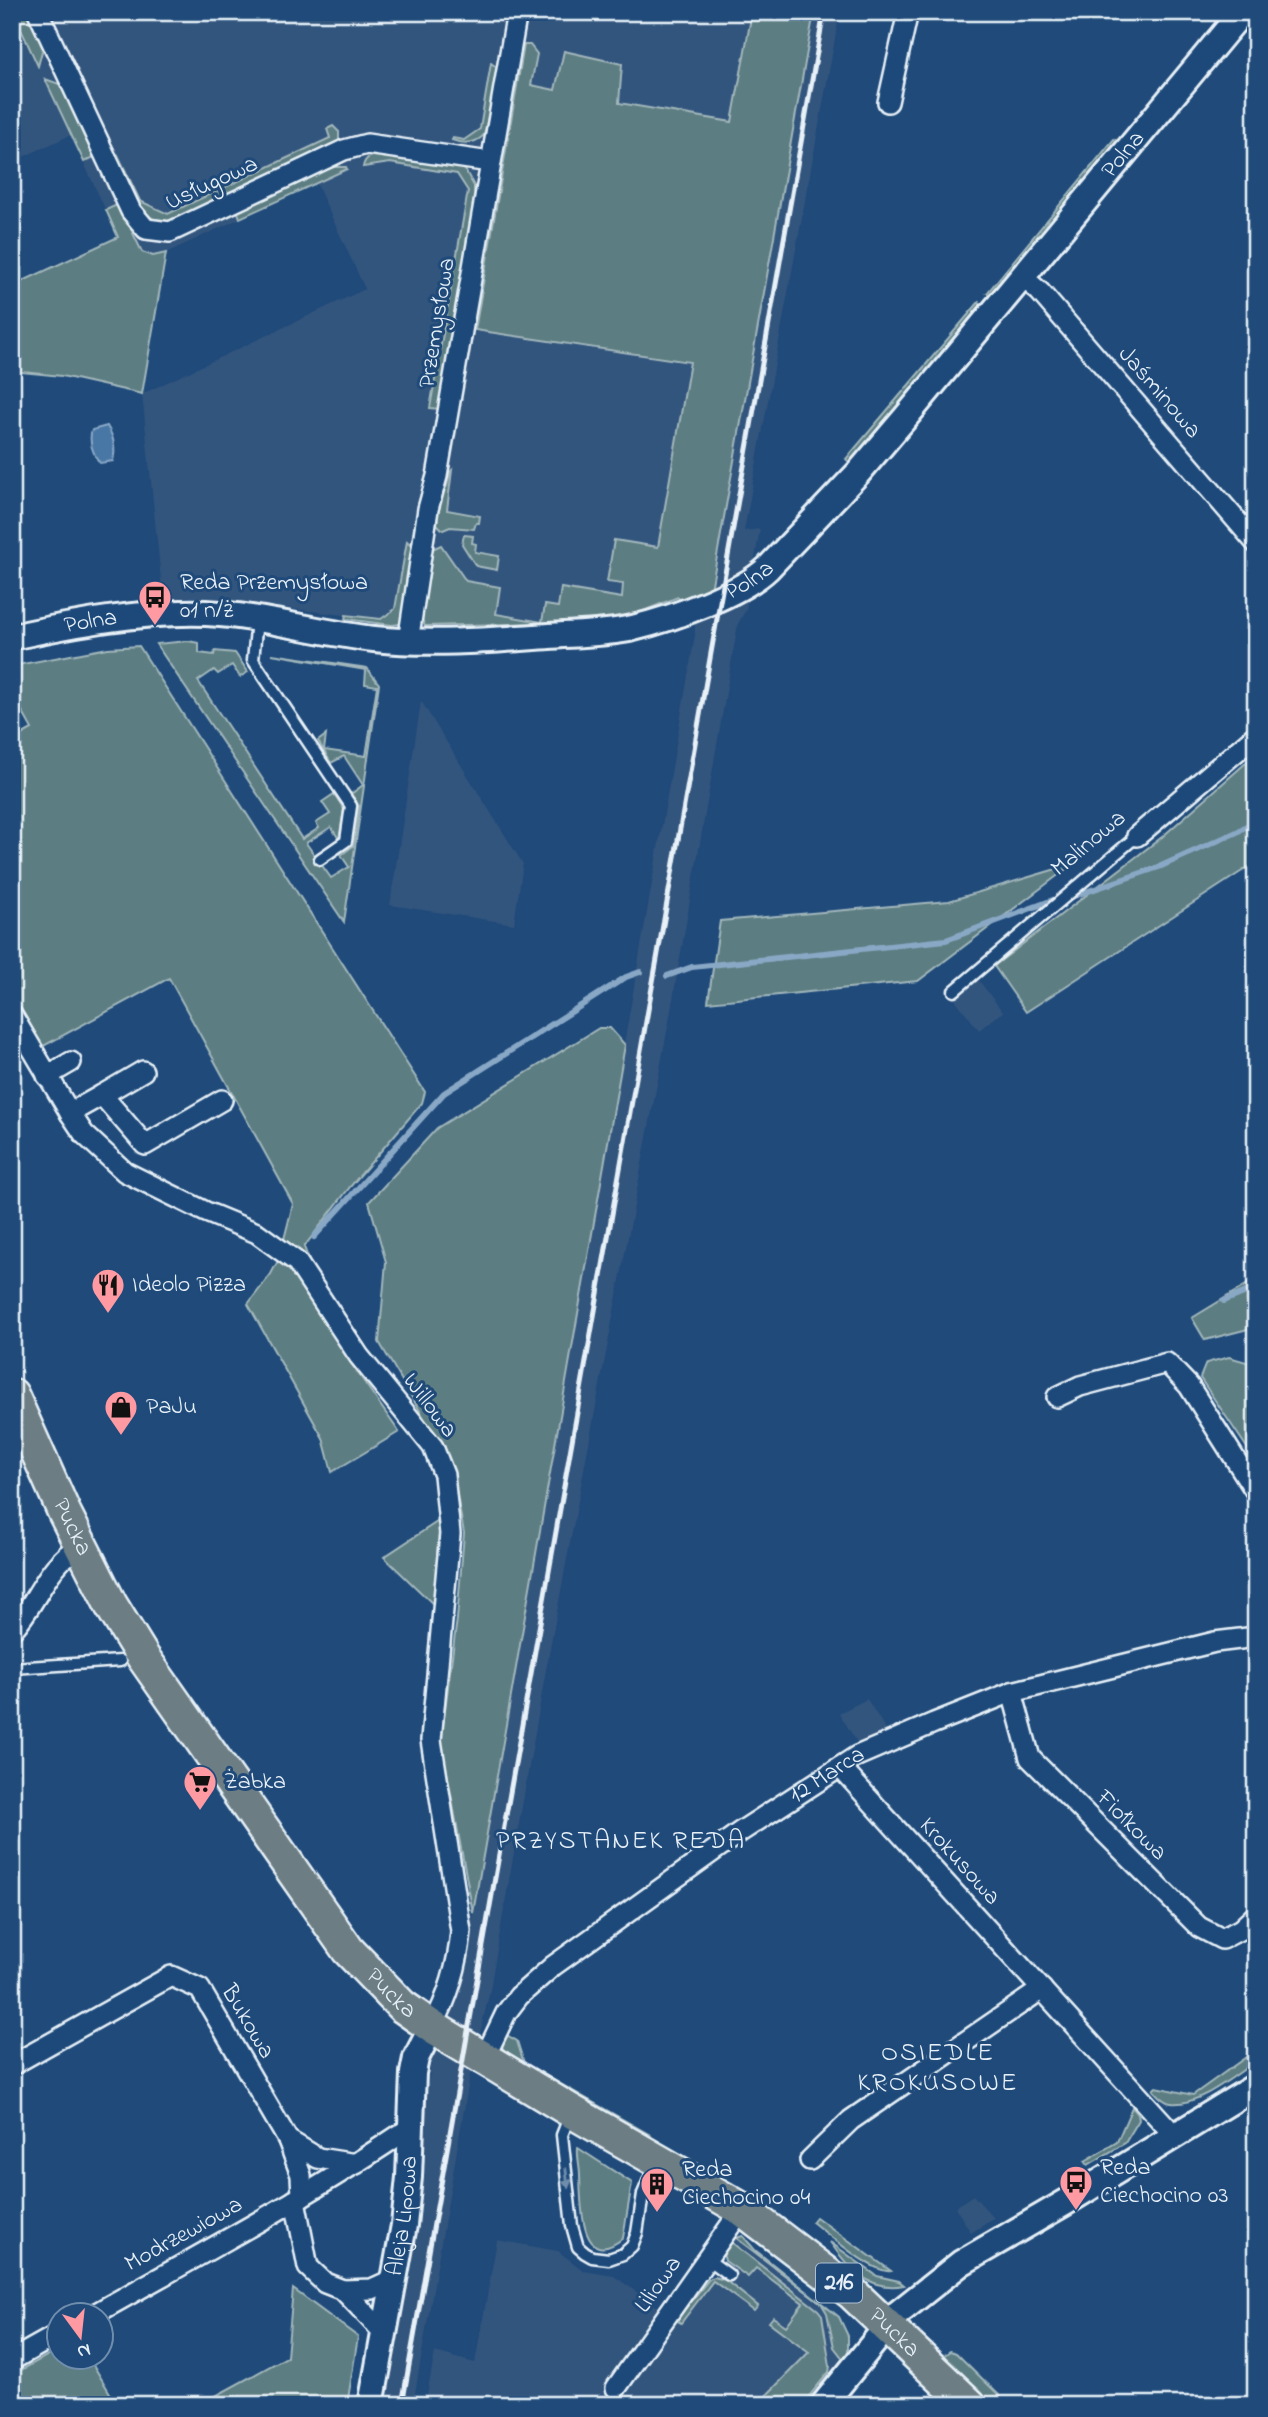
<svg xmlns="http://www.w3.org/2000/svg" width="1268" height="2417" viewBox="0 0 1268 2417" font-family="'Indie Flower',sans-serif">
	<rect width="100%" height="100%" fill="#1f4a7a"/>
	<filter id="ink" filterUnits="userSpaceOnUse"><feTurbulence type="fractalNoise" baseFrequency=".0143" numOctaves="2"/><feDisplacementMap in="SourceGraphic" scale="14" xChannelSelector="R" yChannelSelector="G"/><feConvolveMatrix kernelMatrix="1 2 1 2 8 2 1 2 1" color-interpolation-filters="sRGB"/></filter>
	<g filter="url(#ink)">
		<g fill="#33547d">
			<polygon points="12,12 752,12 649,596 584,622 443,627 193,597 163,599 142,394 365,289 316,183 166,253 137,260 118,237 71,135 12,162"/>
			<polygon points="807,12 840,12 744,531 760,529 746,610 738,624 670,1016 546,1670 489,1995 470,2075 413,2405 375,2405 429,2079 438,1996 455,1935 472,1920 695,635 695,575"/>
			<polygon points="421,701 523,864 514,924 390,905"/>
			<polygon points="977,978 1003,1012 979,1030 953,997"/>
			<polygon points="867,1699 886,1730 858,1744 839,1713"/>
			<polygon points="973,2195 994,2218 971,2233 955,2207"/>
			<polygon points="736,2238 825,2309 834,2347 844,2360 810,2405 425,2405 435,2352 475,2363 497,2240 558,2251 584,2271 614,2276 681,2323 727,2262 731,2242"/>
		</g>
		<g fill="#5c7d81" stroke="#a2b7bc" stroke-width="2">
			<polygon points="13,12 32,12 45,40 38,66"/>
			<polygon points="752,12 762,15 767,12 814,12 711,590 680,600 678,597 628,617 584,622 425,626 420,616 430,550 441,545 466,581 500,587 496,614 542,622 545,605 558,607 561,588 622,598 623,584 607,582 614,540 658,547 690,362 475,330 524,45 530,45 537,54 531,85 555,90 564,51 622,64 619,103 732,122"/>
			<path d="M491,63L499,69L484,135C475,144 465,145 452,140L453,138L464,140L480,129Z"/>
			<polygon points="45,79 65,86 96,156 84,162"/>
			<polygon points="333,126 339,132 339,142 335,144 175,222 154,219 138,209 116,160 118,155 140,201 168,214 330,138 327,129"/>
			<polygon points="1114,139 1122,144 997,295 987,293"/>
			<path d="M390,153L458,165L465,170L474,186V200L440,409L430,408L468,191L457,174L390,163L363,167C365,153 379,155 390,153Z"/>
			<polygon points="334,167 346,167 347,169 240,218 237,210 309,174"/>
			<polygon points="119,204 142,252 153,256 166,253 142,394 62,376 12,371 12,265 21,282 118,237 106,210"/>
			<polygon points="979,302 983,312 853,466 846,459"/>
			<polygon points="452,470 447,510 480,516 479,523 476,523 474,529 450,527 443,530 437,524 439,497 447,486 450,472"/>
			<polygon points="464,535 473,536 472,543 476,544 475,552 499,556 497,570 476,566 462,544"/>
			<polygon points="407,541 415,549 403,621 400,624 392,625 345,619 346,615 381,619 395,609"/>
			<polygon points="188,641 199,643 199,653 214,655 215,651 235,653 248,672 240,677 232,665 218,674 214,670 198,681 302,839 319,828 316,823 330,814 322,802 334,794 344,809 339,839 331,827 306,843 331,878 349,867 341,855 353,846 359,806 351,794 363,785 344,756 331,763 318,741 326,735 324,750 366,756 377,686 365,684 366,670 272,654 367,668 379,684 344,922 156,644"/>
			<polygon points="139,646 425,1092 422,1103 350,1187 304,1247 344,1353 399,1432 332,1472 323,1438 248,1304 271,1274 279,1259 293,1204 169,978 38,1049 12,1003 12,740 32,729 12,693 12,666 108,648"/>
			<polygon points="1256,754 1256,862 1026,1012 994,966 1162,837"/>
			<polygon points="1073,864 918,981 708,1002 720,921 949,901"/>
			<polygon points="599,1028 610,1028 625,1045 473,1913 441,1740 457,1619 464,1533 451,1463 379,1342 386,1262 369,1202 437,1128"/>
			<polygon points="1256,1279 1256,1327 1205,1340 1192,1318"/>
			<polygon points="1229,1357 1250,1363 1256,1372 1256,1461 1200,1378 1206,1363"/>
			<polygon points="440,1520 433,1604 384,1557"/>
			<polygon points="503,2033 517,2041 524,2063 650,2135 642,2137 506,2057 501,2043"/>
			<path d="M1256,2050V2061C1235,2075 1197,2107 1171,2103C1163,2102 1158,2095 1153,2090L1156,2087L1193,2095Z"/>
			<polygon points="1132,2107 1138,2114 1139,2120 1125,2143 1088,2165 1085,2161 1117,2142"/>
			<path d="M578,2148L632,2183L623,2238C579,2274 581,2199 580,2175C580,2166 577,2157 578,2148Z"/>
			<path d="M816,2217L891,2271C873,2274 828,2234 812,2222Z"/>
			<polygon points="743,2236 755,2250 839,2317 848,2336 848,2351 844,2360 834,2347 827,2313 821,2303 736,2238"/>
			<polygon points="731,2242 818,2310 822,2315 830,2366 829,2372 802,2405 757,2405 809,2352 769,2322 773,2317 786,2326 803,2303 756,2268 748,2277 725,2261 723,2253"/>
			<path d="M830,2242L877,2276L899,2281L904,2285C869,2292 848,2268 830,2242Z"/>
			<polygon points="714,2277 725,2280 758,2306 754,2311 713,2281 681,2323 676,2320 709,2279"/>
			<polygon points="293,2289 358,2337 347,2405 199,2405 287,2357"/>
			<polygon points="59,2349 60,2358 89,2358 117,2405 12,2405 12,2375"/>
			<polygon points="950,2351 956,2353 1009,2405 993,2405 943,2356"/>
		</g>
		<path fill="#4a77a5" stroke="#89a8c6" stroke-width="2" d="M107,426C114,437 116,449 113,461L100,463C93,454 88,441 92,430Z"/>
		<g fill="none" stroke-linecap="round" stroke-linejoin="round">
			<g stroke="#89a8c6" stroke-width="6">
				<polyline points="1074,896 1159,867 1237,832 1256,820"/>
				<polyline points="667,976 692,967 946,940 1053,900"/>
				<polyline points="314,1237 444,1093 626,977 640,972"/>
				<polyline points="1224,1301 1256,1288"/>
			</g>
			<defs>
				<g id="service">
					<polyline points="257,620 253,660 351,806 346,841 320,859"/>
					<polyline points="954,991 1137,836"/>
					<polyline points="12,1668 120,1661"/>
					<polyline points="570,2115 562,2135 572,2226 578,2247 585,2253 592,2257 609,2259 623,2254 632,2246 637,2233 643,2194 656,2163"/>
					<polyline points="707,2259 729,2275"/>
				</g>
				<g id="minor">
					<polyline points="38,12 131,211 146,229 170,232 344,150 367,144 490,162"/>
					<polyline points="888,102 908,12"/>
					<polyline points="1023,277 1040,292 1256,543"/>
					<polyline points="408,642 428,509 437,476 517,12"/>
					<polyline points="1137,836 1256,735"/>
					<path d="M12,1015L70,1113L84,1134L125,1172L206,1212L257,1233L297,1262L359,1356L433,1447L444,1475L450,1534L431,1740L461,1931C458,1965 448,1998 432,2027"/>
					<polyline points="143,1071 102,1095 145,1145 222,1100"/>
					<polyline points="47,1076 71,1062"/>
					<polyline points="70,1113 102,1095"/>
					<polyline points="1057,1397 1080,1386 1167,1363 1189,1386 1256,1492"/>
					<path d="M12,1630C39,1601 45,1566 81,1545"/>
					<polyline points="1012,1692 1030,1758 1199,1927 1222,1939 1241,1929 1256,1915"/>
					<polyline points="840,1767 1175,2136"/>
					<path id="s1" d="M484,2059L506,2013L519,1996L553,1966L740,1832L857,1756L934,1723L1012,1692L1215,1642L1256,1637"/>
					<polyline points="12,2065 171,1976 200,1989 288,2140 301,2175 302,2196"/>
					<polyline points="288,2140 318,2158 356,2164"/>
					<polyline points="810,2160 851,2120 1042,1989"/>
					<polyline points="295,2200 308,2267 325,2283 343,2290 384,2333"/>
					<polyline points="343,2290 372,2289 394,2279"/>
					<path d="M91,2316C199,2255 308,2197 411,2127"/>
					<polyline points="12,2360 60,2333"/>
					<polyline points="616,2388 742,2209"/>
				</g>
				<g id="tertiary">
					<path id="s2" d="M12,637C76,623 141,611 206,613C263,616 318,633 374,639C431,645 492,640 549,636C577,634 606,634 633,628C671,619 741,594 768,568L859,472L905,418L1242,12"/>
					<path id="s3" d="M371,2405L404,2225L409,2177L413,2073L416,2058L432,2027"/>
					<polyline points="823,2405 898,2313 961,2263 1068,2201 1256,2086"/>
				</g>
				<g id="primary">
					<path id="s4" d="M12,1395L64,1512L111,1605L143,1657L348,1950L402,2006L432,2027L571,2111L742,2209L852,2293L970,2405"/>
				</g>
			</defs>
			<use href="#service" stroke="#e8f1f8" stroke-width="15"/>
			<use href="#minor" stroke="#e8f1f8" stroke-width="24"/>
			<use href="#tertiary" stroke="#e8f1f8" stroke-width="30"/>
			<use href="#primary" stroke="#e8f1f8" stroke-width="37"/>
			<use href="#service" stroke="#1f4a7a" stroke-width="10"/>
			<use href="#minor" stroke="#1f4a7a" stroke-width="19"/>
			<use href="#tertiary" stroke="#1f4a7a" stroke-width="24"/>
			<use href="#primary" stroke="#6c7e84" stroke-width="32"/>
			<polyline stroke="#e8f1f8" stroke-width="5" points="402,2405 824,12"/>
		</g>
		<defs><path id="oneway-solid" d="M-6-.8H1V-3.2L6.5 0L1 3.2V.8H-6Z" transform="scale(1.75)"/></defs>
		<use fill="#6f8dac" href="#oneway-solid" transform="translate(567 2178) rotate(83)"/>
	</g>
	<defs>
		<symbol id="bus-pin" viewBox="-11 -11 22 30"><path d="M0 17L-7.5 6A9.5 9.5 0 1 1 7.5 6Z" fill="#ff9aa2" stroke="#1f4a7a"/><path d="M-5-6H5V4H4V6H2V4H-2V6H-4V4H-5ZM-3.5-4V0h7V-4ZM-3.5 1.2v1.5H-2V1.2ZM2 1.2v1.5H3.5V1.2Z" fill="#111"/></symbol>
		<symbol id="restaurant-pin" viewBox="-11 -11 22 30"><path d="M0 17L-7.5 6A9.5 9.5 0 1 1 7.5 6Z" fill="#ff9aa2" stroke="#1f4a7a"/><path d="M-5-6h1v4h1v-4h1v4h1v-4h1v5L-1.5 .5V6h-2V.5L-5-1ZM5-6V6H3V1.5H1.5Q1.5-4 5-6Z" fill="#111"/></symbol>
		<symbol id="shop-pin" viewBox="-11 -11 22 30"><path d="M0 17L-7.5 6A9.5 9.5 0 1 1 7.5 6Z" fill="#ff9aa2" stroke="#1f4a7a"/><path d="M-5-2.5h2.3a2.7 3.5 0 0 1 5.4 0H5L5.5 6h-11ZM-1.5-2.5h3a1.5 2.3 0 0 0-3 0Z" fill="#111"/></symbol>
		<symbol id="supermarket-pin" viewBox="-11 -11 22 30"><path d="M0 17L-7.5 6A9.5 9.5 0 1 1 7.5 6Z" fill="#ff9aa2" stroke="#1f4a7a"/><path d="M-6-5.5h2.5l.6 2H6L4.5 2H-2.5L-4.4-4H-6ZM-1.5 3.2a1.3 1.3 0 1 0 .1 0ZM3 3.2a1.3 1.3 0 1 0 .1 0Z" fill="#111"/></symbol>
		<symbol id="building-pin" viewBox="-11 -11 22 30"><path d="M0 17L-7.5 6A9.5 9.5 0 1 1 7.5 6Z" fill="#ff9aa2" stroke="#1f4a7a"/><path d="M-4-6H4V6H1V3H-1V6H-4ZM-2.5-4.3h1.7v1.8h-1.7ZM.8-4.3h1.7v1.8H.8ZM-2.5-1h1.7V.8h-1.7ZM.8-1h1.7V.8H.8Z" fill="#111"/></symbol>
	</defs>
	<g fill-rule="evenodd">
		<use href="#bus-pin" x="136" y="578" width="38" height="52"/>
		<use href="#restaurant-pin" x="89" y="1266" width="38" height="52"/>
		<use href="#shop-pin" x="102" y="1388" width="38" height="52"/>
		<use href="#supermarket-pin" x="181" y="1763" width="38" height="52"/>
		<use href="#bus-pin" x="1057" y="2163" width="38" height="52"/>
		<use href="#building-pin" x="638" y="2165" width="38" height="52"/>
	</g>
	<g text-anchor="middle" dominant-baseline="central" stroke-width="6" stroke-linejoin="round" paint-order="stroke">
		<rect fill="#1f4a7a" stroke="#acbfd2" stroke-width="2" x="816" y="2263.5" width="46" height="39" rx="5"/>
		<g font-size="23" font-weight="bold" fill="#e8f1f8">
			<text x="839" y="2283">216</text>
		</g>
		<g font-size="24" fill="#e8f1f8" stroke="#1f4a7a">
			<text stroke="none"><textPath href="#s2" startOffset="1320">Polna</textPath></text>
			<text transform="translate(212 184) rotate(-25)">Usługowa</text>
			<text transform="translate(438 323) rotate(-81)">Przemysłowa</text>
			<text transform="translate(1159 393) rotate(49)">Jaśminowa</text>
			<text stroke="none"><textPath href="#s2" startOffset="752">Polna</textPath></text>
			<text stroke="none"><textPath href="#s2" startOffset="80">Polna</textPath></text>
			<text transform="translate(1089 844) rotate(-40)">Malinowa</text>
			<text transform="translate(429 1406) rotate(53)">Willowa</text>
			<text stroke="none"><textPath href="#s4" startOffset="145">Pucka</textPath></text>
			<text stroke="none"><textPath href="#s1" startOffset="452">12 Marca</textPath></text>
			<text transform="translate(1131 1826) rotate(45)">Fiołkowa</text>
			<text transform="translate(959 1862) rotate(48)">Krokusowa</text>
			<text stroke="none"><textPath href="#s4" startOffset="712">Pucka</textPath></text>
			<text transform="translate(247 2022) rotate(59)">Bukowa</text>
			<text stroke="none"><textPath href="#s3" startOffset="192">Aleja Lipowa</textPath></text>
			<text transform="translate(184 2235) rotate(-29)">Modrzewiowa</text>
			<text transform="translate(659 2285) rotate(-55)">Liliowa</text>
			<text stroke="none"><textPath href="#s4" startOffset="1321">Pucka</textPath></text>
		</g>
		<g font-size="24" fill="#e8f1f8" stroke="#1f4a7a" text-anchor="start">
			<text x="180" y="583">Reda Przemysłowa<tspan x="180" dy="28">01 n/ż</tspan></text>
			<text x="132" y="1285">Ideolo Pizza</text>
			<text x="146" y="1407">PaJu</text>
			<text x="224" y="1782">Żabka</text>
			<text x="1100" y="2168">Reda<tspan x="1100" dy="28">Ciechocino 03</tspan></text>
			<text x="682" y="2170">Reda<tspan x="682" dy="28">Ciechocino 04</tspan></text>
		</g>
		<g font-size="26" letter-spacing="2" fill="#e8f1f8" stroke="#1f4a7a">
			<text x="621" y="1842">PRZYSTANEK REDA</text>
			<text x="938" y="2054">OSIEDLE<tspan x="938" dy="30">KROKUSOWE</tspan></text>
		</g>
	</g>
	<rect width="1268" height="2417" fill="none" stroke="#1f4a7a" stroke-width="42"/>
	<rect x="21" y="21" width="1226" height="2375" fill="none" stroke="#e8f1f8" stroke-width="2.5" filter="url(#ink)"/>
	<g transform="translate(80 2336) rotate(165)"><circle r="33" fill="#1f4a7a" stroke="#6f8dac" stroke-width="2"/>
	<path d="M0-5L12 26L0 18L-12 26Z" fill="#ff9aa2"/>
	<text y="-10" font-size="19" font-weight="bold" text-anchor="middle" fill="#e8f1f8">N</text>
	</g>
</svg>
